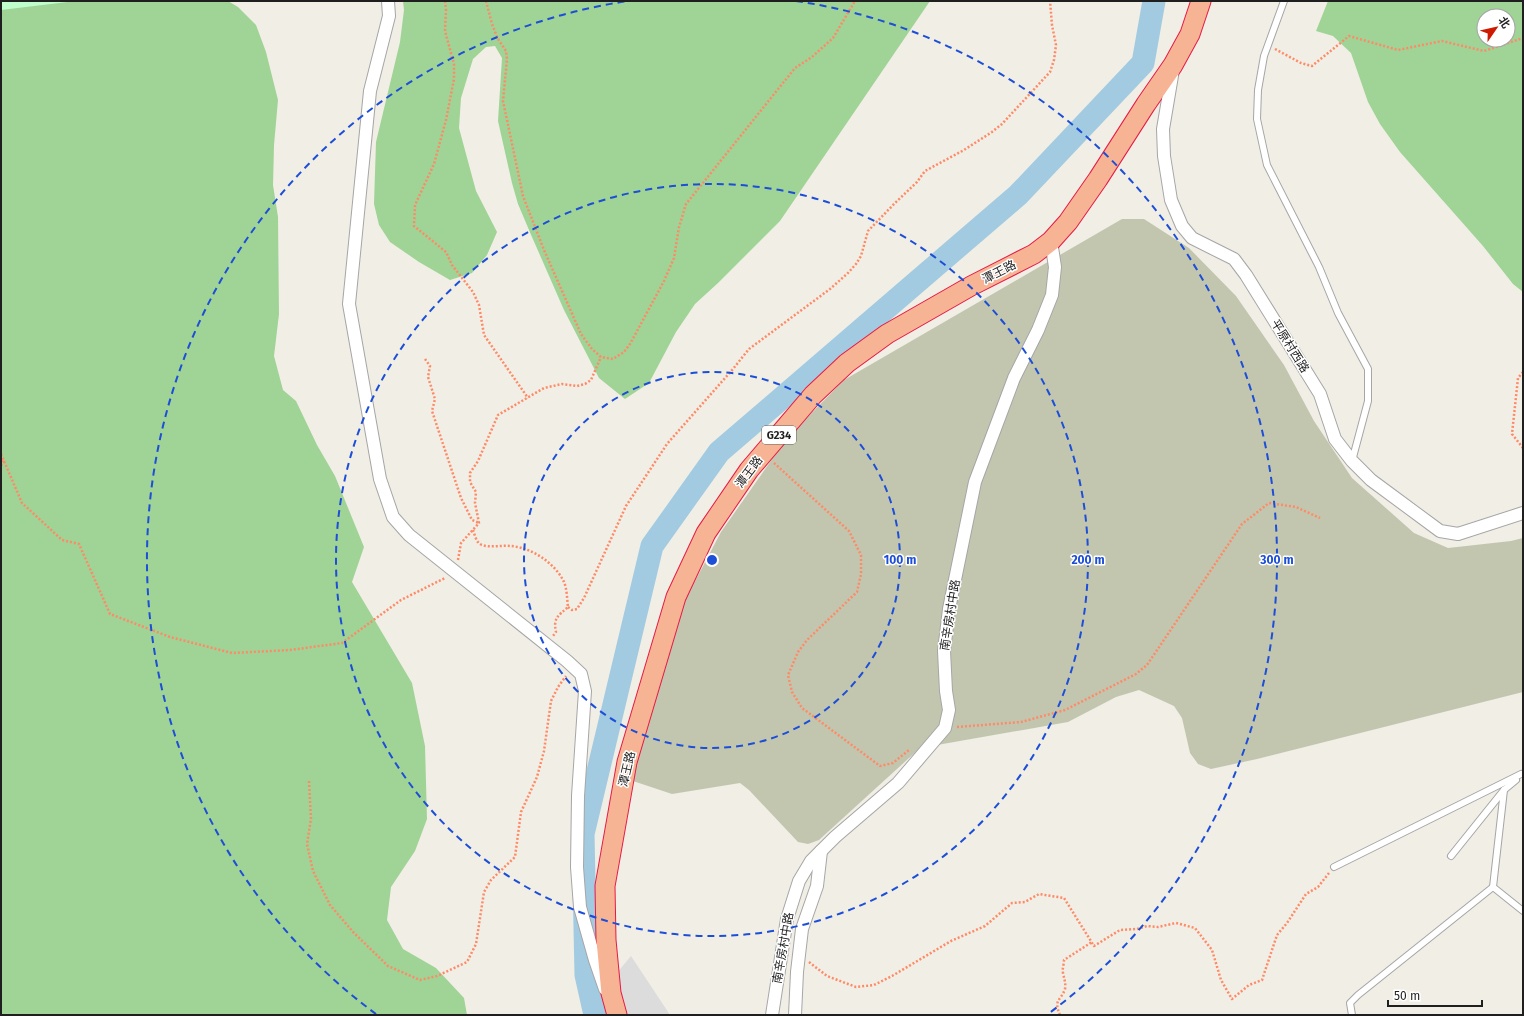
<svg xmlns="http://www.w3.org/2000/svg" width="1524" height="1016" viewBox="0 0 1524 1016" font-family="'Fira Sans','Noto Sans SC',sans-serif">
	<rect width="100%" height="100%" fill="#f0eee5"/>
	<polygon fill="#dddcdc" points="631,956 670,1015 582,1015"/>
	<polygon fill="#c3c6af" points="1122,219 1144,219 1189,248 1236,296 1284,365 1314,421 1352,478 1414,533 1448,548 1511,541 1523,538 1523,692 1257,759 1211,769 1198,764 1190,753 1182,718 1174,706 1139,690 1116,697 1068,722 920,748 819,840 808,844 798,842 749,790 740,783 672,794 633,781 632,775 685,600 721,532 787,438 844,380"/>
	<g fill="#a0d396" fill-rule="evenodd">
		<polygon points="1,1 228,1 238,7 256,25 266,52 278,100 274,145 273,185 278,217 279,314 274,356 283,390 296,401 317,445 335,476 364,547 352,582 412,683 425,746 427,819 415,851 391,887 387,920 403,949 436,968 464,998 467,1015 1,1015"/>
		<polygon points="403,1 930,1 780,221 718,283 695,304 676,332 649,383 625,399 599,378 564,310 532,237 518,204 512,183 498,121 502,58 495,46 486,47 473,59 461,98 459,128 476,191 497,232 487,255 472,273 450,280 419,262 390,242 379,225 374,204 376,142 400,42 404,10"/>
		<path d="M1328,1H1523V292L1513,284L1483,246L1400,152L1380,124L1368,102L1351,53L1333,36L1316,31ZM1484,16H1508V40H1484Z"/>
	</g>
	<polygon fill="#bffdcc" points="1,1 76,1 1,10"/>
	<g fill="none" stroke-linecap="round" stroke-linejoin="round">
		<polyline stroke="#a2cbe1" stroke-width="23" points="595,1015 586,975 583,834 652,546 719,452 1018,195 1143,63 1154,1"/>
		<defs>
			<g id="service">
				<polyline points="1284,1 1264,56 1258,90 1257,119 1267,165 1319,267 1338,313 1368,369 1368,401 1352,461"/>
				<polyline points="1516,780 1504,790 1493,887 1523,911"/>
				<polyline points="1451,856 1504,790"/>
				<polyline points="1334,867 1521,774"/>
				<polyline points="1352,1015 1350,1003 1358,995 1493,887"/>
			</g>
			<g id="minor">
				<polyline points="388,1 389,16 370,91 349,304 380,479 393,517 409,535 567,661 581,674 585,691 578,796 577,867 580,907 595,960 605,989"/>
				<polyline points="1173,70 1163,129 1164,156 1171,200 1182,226 1192,238 1234,259 1246,275 1320,394 1335,439 1352,461 1371,480 1440,531 1458,534 1523,513"/>
				<polyline points="772,1015 787,919 799,881 811,861 835,837 898,783 945,728 949,710 946,691 944,651 949,609 975,482 1014,378 1038,330 1052,295 1055,267 1051,241"/>
				<polyline points="795,1015 797,972 802,929 817,886 821,851"/>
			</g>
			<polyline id="trunk" points="617,1015 611,993 606,940 605,886 627,762 676,597 706,533 749,470 813,395 847,363 887,334 971,286 1034,254 1051,241 1068,222 1098,179 1146,104 1173,65 1190,34 1201,1"/>
		</defs>
		<use href="#service" stroke="#a6a6a6" stroke-width="8"/>
		<use href="#minor" stroke="#a6a6a6" stroke-width="14"/>
		<use href="#trunk" stroke="#e71945" stroke-width="21"/>
		<g stroke="#ff8a67" stroke-width="2.5" stroke-dasharray="2 2" stroke-linecap="butt">
			<polyline points="445,1 446,9 445,31 454,64 454,79 446,120 434,164 415,205 414,226 446,252 452,265 473,292 479,305 484,335 528,398"/>
			<polyline points="486,1 492,24 498,39 506,51 507,59 503,101 523,196 544,250 581,334 592,349 601,357 613,359 624,352 630,344 664,281 674,258 679,227 686,204 795,68 812,57 833,38 855,1"/>
			<polyline points="1275,49 1301,63 1312,66 1349,36 1398,50 1442,41 1484,51 1523,38"/>
			<polyline points="425,359 430,366 428,377 435,399 432,411 461,498 472,520 479,523"/>
			<polyline points="1523,372 1518,378 1512,434 1523,448"/>
			<polyline points="1,454 22,503 62,540 79,544 110,614 170,637 232,653 290,650 342,643 401,600 445,578"/>
			<polyline points="774,463 849,531 861,555 861,574 857,592 807,640 798,652 788,675 792,692 802,708 880,766 893,763 909,750"/>
			<polyline points="1,466 4,460"/>
			<path d="M473,530C475,535 476,543 482,545C491,548 501,545 510,546C531,547 555,563 564,582C567,589 567,599 568,607C558,616 553,618 556,632L553,636"/>
			<polyline points="458,560 461,543 479,523 475,503 476,492 470,482 470,473 478,461 498,415 544,388 562,384 577,386 585,384 591,380 601,357"/>
			<polyline points="568,607 572,610 577,609 584,598 626,506 667,444 733,369 749,349 830,289 848,273 856,264 861,256 868,231 895,203 917,182 925,171 964,150 992,132 1002,124 1050,72 1054,60 1056,45 1052,25 1050,1"/>
			<polyline points="957,727 1021,722 1065,710 1136,674 1147,665 1242,524 1269,503 1296,507 1320,518"/>
			<polyline points="309,781 311,819 307,844 313,871 330,905 354,933 388,966 420,980 437,976 467,962 476,944 484,892 491,880 515,857 521,812 537,777 544,751 551,701 558,687 566,676"/>
			<polyline points="809,962 827,976 856,987 874,985 892,976 951,941 985,926 1012,903 1025,902 1039,894 1064,898 1094,946 1120,930 1137,929 1147,926 1158,927 1176,923 1195,928 1212,950 1221,980 1232,999 1249,985 1262,980 1277,935 1287,923 1306,894 1318,887 1329,873"/>
			<path d="M1060,1015C1053,999 1061,1001 1065,989C1066,982 1064,979 1063,973C1062,969 1064,964 1064,960L1092,942"/>
		</g>
		<use href="#service" stroke="#fff" stroke-width="6"/>
		<use href="#minor" stroke="#fff" stroke-width="12"/>
		<use href="#trunk" stroke="#f6b494" stroke-width="19"/>
	</g>
	<g fill="none" stroke="#1d4ed8" stroke-width="2" stroke-dasharray="7 5">
		<circle cx="712" cy="560" r="188"/>
		<circle cx="712" cy="560" r="376"/>
		<path d="M376 1014A565 565 0 0 1 628 1M796 1A565 565 0 0 1 1048 1014"/>
	</g>
	<g text-anchor="middle" dominant-baseline="central" stroke-width="3" stroke-linejoin="round" paint-order="stroke">
		<rect fill="#fff" stroke="#626262" stroke-width="1" x="762" y="426" width="34" height="18" rx="3"/>
		<g font-size="11" font-weight="bold" fill="#1f1f1f">
			<text x="779" y="435">G234</text>
		</g>
		<g font-size="12" fill="#1f1f1f" stroke="#fff">
			<text transform="translate(999 272) rotate(-27)">潭王路</text>
			<text transform="translate(1290 346) rotate(58)">平原村西路</text>
			<text transform="translate(749 472) rotate(-53)">潭王路</text>
			<text transform="translate(950 615) rotate(-81)">南辛房村中路</text>
			<text transform="translate(627 769) rotate(-77)">潭王路</text>
			<text transform="translate(783 948) rotate(-80)">南辛房村中路</text>
		</g>
	</g>
	<circle cx="712" cy="560" r="6" fill="#1d4ed8" stroke="#fff" stroke-width="2"/>
	<g font-size="12" text-anchor="middle" font-weight="bold" fill="#1d4ed8" stroke="#fff" stroke-width="3" stroke-linejoin="round" paint-order="stroke">
		<text x="900" y="564">100 m</text>
		<text x="1088" y="564">200 m</text>
		<text x="1277" y="564">300 m</text>
	</g>
	<rect width="1524" height="1016" fill="none" stroke="#1f1f1f" stroke-width="4"/>
	<g transform="translate(1496 28) rotate(56)"><circle r="19" fill="#ffffff" stroke="#a5a5a5"/>
	<path d="M0-3L7 15L0 10L-7 15Z" fill="#ce1a00"/>
	<text y="-6" font-size="11" font-weight="bold" text-anchor="middle" fill="#1f1f1f">北</text>
	</g>
	<path d="M1388 1000v6h94v-6" fill="none" stroke="#1f1f1f" stroke-width="2"/>
	<text x="1394" y="1000" font-size="12" fill="#1f1f1f" stroke="#ffffff" stroke-width="3" paint-order="stroke">50 m</text>
</svg>
